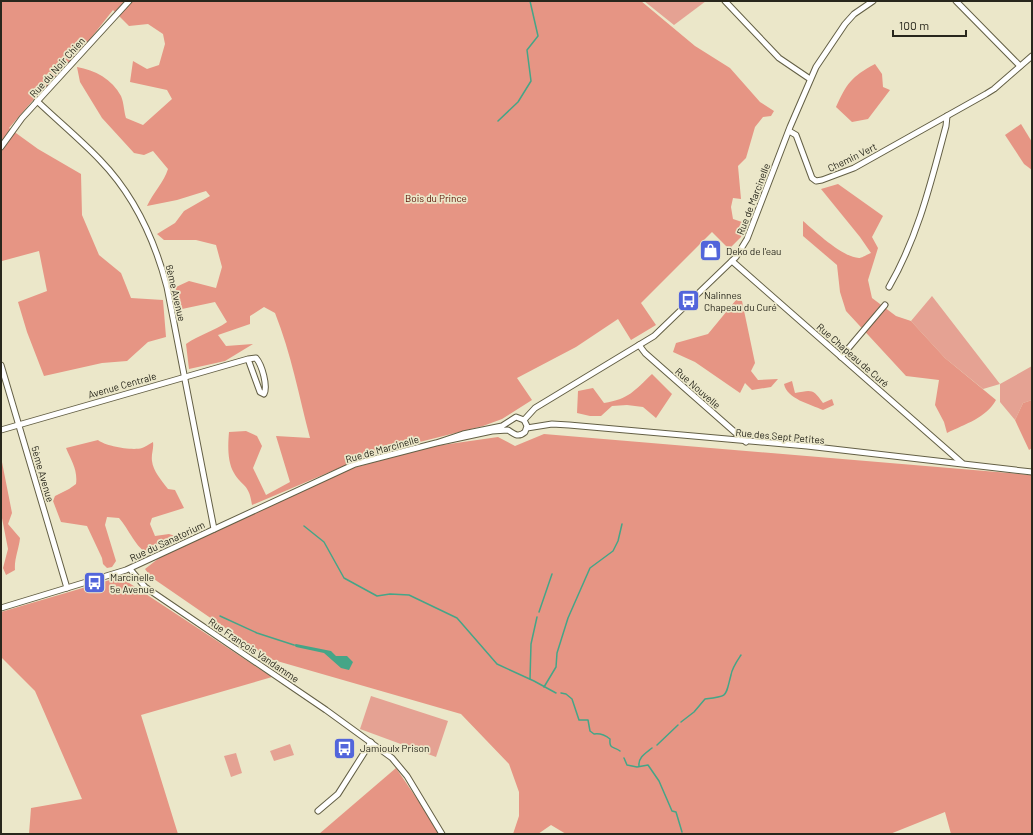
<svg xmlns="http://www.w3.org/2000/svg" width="1033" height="835" viewBox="0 0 1033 835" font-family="Barlow,sans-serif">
	<rect width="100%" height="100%" fill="#ebe7c9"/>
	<g fill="#e5a293">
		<polygon points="644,1 706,1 674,25"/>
		<polygon points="932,296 1000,384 1032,366 1032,400 1023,403 1015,420 1000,402 1000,384 983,389 945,358 911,321"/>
		<polygon points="371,696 448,721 436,757 360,729"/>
		<polygon points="290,744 294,755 274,761 270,751"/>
		<polygon points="236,753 242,773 231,777 224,756"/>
	</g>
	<g fill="#e69584">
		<path d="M1,1H641L695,46L730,68L760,102L774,111L771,116L763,117L755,127L746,158L738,166L741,199L733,198L731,207L733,219L745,223L741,237L729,249L712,232L641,303L656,325L631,340L618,319L576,347L517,378L532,400L502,419L483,426L372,454L252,505C249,483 242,487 234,473C227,461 228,444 229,432L246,431L257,436L262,446L253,468L266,495L290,482L276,436L310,438C299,396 291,353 275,313L264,307L250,316V324L218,335L226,346L253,344L225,361L189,369L186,344C199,335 214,331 227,322L215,302L182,309L175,301L176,287L189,281L216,288L222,267L216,245L196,240H164L157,234L175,223L184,211L210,196L206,191L177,200L147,206C153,193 164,182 168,169L153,151L144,155L134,153L102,118L80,82L77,67C95,70 112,79 121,96C124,103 124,112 126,118L143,125L172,99L167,90L130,82L133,61L147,69L159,65L165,44L163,34L148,24L129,26L113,10L46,95L41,91L9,128L38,149L81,174L82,215L99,255L121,273L131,298L163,300L166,337L148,342L127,361L102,363L44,376L27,332L18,302L47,291L39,251L2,261L1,249Z"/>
		<path d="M875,64L882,74L883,87L890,90L868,119L852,122L836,107C847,83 851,77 875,64Z"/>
		<polygon points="1021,124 1032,142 1032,170 1024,164 1005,135"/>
		<path d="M838,184L883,216L872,237L878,248L868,280L872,298L896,316L911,321L945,358L996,400C986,418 965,424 947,433L944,422L935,405L939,380L906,376L846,311L840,292L837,265L803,236V221C816,232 842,257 859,258C862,258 868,254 871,253L860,237L821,189Z"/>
		<polygon points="736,300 742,301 755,363 751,371 758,380 778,379 771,387 752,390 745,383 740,393 695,362 673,352 676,343 708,334"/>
		<path d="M652,374L672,394L656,418L643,407L627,405L612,406L601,416H590L577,413L578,391L593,388L604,403C629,399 634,391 652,374Z"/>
		<path d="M792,381L795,393C811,390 813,388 823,403L832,399L834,405L823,410C810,404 787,399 784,384Z"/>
		<polygon points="1032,400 1032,448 1029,450 1015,420 1023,403"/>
		<polygon points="544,434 1032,475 1032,834 951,834 945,812 890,834 566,834 551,825 538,834 513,834 519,816 519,792 509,764 461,714 270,659 151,577 145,569 159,558 349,469 435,446 498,437 515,446"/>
		<path d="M98,440C105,446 132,451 142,448C145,447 149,444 153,442C154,449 151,454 152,461C153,471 162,481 168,489L175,490L184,508L152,518L150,524L155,536L169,534L175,536L164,546L149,554C136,549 129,529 119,518L107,517L105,525L116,561L112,567L107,568L103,564L102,558L87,526L61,522L53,501L55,496L69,489L76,484C78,470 71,460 66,448Z"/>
		<path d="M1,457L12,513L8,524L20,538C19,549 14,559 15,570L6,575L3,568L8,549L1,513Z"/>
		<polygon points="120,577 272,677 141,715 178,834 29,834 31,808 82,799 35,691 1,657 1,612"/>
		<polygon points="396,768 441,834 319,834"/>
	</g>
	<polygon fill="#45a587" points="296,644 331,651 336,656 347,656 353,662 349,670 341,668 324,653 296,647 294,645"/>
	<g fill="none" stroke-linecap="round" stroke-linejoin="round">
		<g stroke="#45a587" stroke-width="1.5">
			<polyline points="498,121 518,102 531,81 527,50 538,36 530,1"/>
			<polyline points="304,526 324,542 344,578 377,596 390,594 409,595 457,618 497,664 534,681 556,693"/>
			<polyline points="539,612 552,574"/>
			<polyline points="220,616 257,633 294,645"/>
			<polyline points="530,679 531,644 537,617"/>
			<polyline points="544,687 556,667 557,653 568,618 590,568 613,551 618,541 622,524"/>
			<path d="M561,693L566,694L572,699L579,720H588L590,731L594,734C600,733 605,735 610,739C609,750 614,746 620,751"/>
			<path d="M681,722L694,712L705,699C729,696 725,697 731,675C732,668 737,661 741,655"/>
			<polyline points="657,745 678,725"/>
			<polyline points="624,758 627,765 637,767 648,765 659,781 672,811 676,812 682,832"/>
			<path d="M639,766C638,757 646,753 652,748"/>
		</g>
		<defs>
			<g id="minor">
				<polyline points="725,1 779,58 810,79"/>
				<polyline points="956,1 1020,66"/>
				<path d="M37,101C58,121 81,140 100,160C134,195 155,241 167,287L214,529"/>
				<polyline points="789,131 796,135 812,178 816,181 822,180 854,168 986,94 994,89 1032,56"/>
				<polyline points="1,147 22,118 129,1"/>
				<polyline points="732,261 962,463"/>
				<path d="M889,287C918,237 931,182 946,126L947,116"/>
				<polyline points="639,345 645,353 746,442"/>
				<polyline points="841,357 885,305"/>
				<polyline points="1,365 67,588"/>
				<polyline points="524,420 535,408 654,336 736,257 747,239 790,127 816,67 845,24 854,14 873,1"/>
				<polyline points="527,428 552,424 569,425 807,446 1032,472"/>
				<path d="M1,430L248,359L256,358C262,365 268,386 264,394L260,392L248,359"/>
				<polyline points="130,569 145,587 326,710 392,758 407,776 442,834"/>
				<path d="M1,608L126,570L355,464L436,443L492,431L508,430C514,434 518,438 525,432L527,426L524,420L516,417L502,426L463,434L436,443"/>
				<polyline points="318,811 338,794 371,742"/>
			</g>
		</defs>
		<use href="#minor" stroke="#635f45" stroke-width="7"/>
		<use href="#minor" stroke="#fff" stroke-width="5"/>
	</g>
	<defs>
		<symbol id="shop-square" viewBox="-11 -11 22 22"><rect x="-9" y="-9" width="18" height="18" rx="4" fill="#5265db" stroke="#ebe7c9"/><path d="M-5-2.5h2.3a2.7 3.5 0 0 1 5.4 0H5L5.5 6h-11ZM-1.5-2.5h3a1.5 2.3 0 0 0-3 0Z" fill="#fff"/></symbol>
		<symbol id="bus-square" viewBox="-11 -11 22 22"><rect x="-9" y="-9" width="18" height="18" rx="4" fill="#5265db" stroke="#ebe7c9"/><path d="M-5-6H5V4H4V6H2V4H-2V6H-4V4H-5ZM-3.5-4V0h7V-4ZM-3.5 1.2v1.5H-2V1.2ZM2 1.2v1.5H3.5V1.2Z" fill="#fff"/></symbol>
	</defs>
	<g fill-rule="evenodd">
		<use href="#shop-square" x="698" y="238" width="25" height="25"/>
		<use href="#bus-square" x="676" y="288" width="25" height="25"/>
		<use href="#bus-square" x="82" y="570" width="25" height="25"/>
		<use href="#bus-square" x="332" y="736" width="25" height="25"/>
	</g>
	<g text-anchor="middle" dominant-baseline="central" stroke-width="3.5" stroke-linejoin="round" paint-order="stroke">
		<g font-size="10" fill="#28271c" stroke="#ebe7c9">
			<text transform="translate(57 67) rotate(-48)">Rue du Noir Chien</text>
			<text transform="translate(852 157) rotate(-26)">Chemin Vert</text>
			<text transform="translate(753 199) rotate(-69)">Rue de Marcinelle</text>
			<text transform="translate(176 293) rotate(77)">6ème Avenue</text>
			<text transform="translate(853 355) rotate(41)">Rue Chapeau de Curé</text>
			<text transform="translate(122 385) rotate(-16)">Avenue Centrale</text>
			<text transform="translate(698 388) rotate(41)">Rue Nouvelle</text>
			<text transform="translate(780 436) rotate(5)">Rue des Sept Petites</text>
			<text transform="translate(382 449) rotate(-16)">Rue de Marcinelle</text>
			<text transform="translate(43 474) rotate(74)">5ème Avenue</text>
			<text transform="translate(167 541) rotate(-25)">Rue du Sanatorium</text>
			<text transform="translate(254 650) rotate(34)">Rue François Vandamme</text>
		</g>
		<g font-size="10" fill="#5c1408" stroke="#ebe7c9">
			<text x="436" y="198">Bois du Prince</text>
		</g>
		<g font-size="10" fill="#28271c" stroke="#ebe7c9" text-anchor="start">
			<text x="726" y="251">Deko de l'eau</text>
			<text x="704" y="295">Nalinnes<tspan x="704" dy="12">Chapeau du Curé</tspan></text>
			<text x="110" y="577">Marcinelle<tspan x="110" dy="12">5e Avenue</tspan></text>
			<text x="360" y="748">Jamioulx Prison</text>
		</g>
	</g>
	<rect width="1033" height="835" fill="none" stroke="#28271c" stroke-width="4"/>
	<path d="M893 30v6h73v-6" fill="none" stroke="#28271c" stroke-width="2"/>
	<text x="899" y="30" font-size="12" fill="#28271c" stroke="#ebe7c9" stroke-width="3" paint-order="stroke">100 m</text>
</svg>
